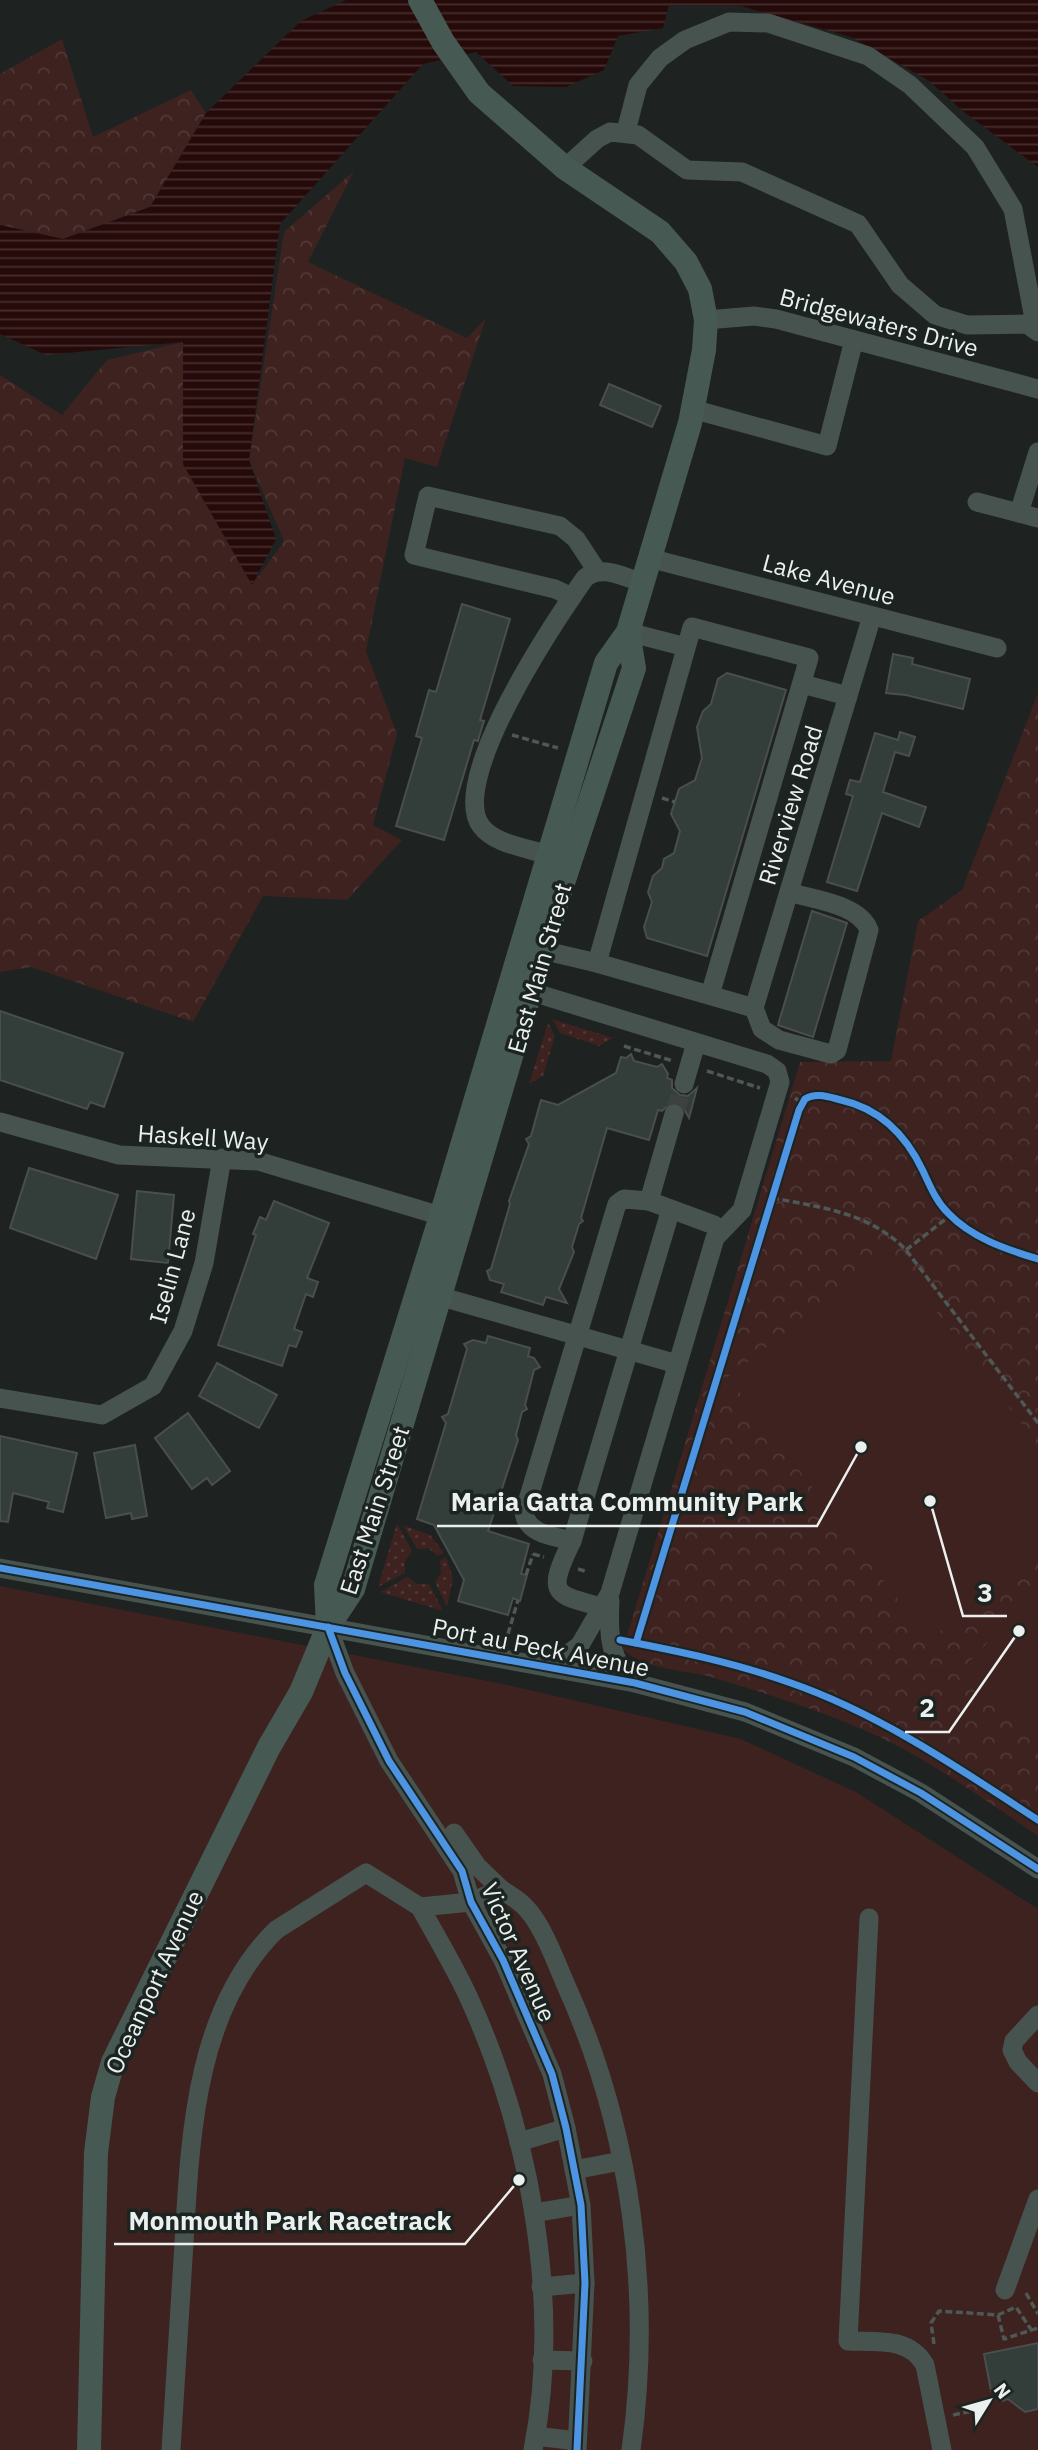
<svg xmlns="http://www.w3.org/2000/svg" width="1038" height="2450" viewBox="0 0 1038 2450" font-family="'IBM Plex Sans',sans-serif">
	<defs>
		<pattern id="grass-dots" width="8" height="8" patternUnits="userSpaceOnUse" patternTransform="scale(1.75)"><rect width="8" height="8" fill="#3d2220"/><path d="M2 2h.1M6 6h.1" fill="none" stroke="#503836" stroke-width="1.8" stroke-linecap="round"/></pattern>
		<pattern id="forest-crowns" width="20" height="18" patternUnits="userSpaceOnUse" patternTransform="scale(1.75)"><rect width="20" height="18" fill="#3d2220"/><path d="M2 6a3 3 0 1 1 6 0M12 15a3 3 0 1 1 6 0" fill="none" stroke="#503836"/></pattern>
		<pattern id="water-rules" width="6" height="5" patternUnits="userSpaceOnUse" patternTransform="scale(1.75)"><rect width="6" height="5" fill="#260a0a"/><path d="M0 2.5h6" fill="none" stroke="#462e2e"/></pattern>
	</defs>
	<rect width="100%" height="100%" fill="#1e2220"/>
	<g fill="url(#grass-dots)">
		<polygon points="552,1019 613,1038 599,1046 560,1033"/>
		<polygon points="548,1023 555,1036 543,1076 529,1084"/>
		<polygon points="397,1523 412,1551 405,1561 405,1573 378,1587"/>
		<polygon points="403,1525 430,1535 444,1553 438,1556 428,1548 417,1549"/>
		<polygon points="446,1557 453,1578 447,1607 435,1582 441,1573 440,1561"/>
		<polygon points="408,1577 417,1584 429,1584 443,1611 380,1592"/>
	</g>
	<g fill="url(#forest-crowns)">
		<polygon points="62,39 93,137 191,90 206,113 150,207 63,239 0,225 0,74"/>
		<polygon points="354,171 308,262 467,338 486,318 437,467 405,458 366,651 397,734 373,825 402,840 347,900 263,896 193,1022 31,967 0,972 0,375 62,415 107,360 183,342 183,464 253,584 284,541 249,460 284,232"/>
		<path d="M1038,693V1836C988,1802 938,1766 884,1739C831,1714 774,1696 718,1679C688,1669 646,1672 623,1649L800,1062L891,1061L918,921L962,890Z"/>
	</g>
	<g fill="#3d2220">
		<polygon points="891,1252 1038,1446 1038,1557 929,1640 728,1377"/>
		<polygon points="0,1586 508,1685 741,1739 856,1792 1038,1909 1038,2450 0,2450"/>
		<polygon points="1038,1589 1038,1745 960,1672"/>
	</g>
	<polygon fill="url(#water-rules)" points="346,0 1038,0 1038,167 964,112 928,80 851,37 741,6 669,5 663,28 618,36 604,70 566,87 513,86 476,52 423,64 280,224 249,460 276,539 252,585 183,464 183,342 46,355 0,334 0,225 63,239 150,207 206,113 301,21"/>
	<g fill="#333d3a" stroke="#4a4e4c" stroke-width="2">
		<polygon points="609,384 661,406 652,427 600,405"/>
		<polygon points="462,604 510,619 480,720 484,721 479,737 478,741 474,740 444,840 396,826 422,738 416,736 429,690 436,692"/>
		<polygon points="893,654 913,658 912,664 970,679 963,709 906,695 886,693"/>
		<polygon points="727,673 786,690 707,956 647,938 644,927 652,902 648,892 653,876 662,868 664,859 674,853 680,831 671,814 679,789 695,780 702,758 697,727 703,711 711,704 718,679"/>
		<polygon points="900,732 915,737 909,756 895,752 883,792 926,807 919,827 882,813 857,891 827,882 853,796 846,794 850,780 860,782 875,733 898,740"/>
		<polygon points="812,911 847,923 813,1037 778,1025"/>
		<polygon points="0,1011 123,1053 104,1107 90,1102 87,1109 0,1080"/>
		<polygon points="631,1054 634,1061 657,1067 662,1064 668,1074 667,1078 672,1080 672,1088 680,1095 688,1096 697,1088 689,1118 682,1105 672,1102 662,1111 658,1110 649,1140 607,1128 581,1218 583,1221 579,1224 572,1247 574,1252 559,1289 567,1303 546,1297 543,1305 501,1292 504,1284 490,1280 487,1271 491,1269 510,1204 509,1201 529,1144 526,1139 531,1136 541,1100 558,1105 616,1073 621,1057 626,1058"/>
		<polygon points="29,1168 118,1195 96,1259 10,1228"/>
		<polygon points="137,1191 174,1195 168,1263 131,1259"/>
		<polygon points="274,1201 329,1223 307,1278 318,1282 313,1297 306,1294 294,1329 302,1332 296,1347 289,1345 282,1366 218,1345 256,1235 253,1234 260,1217 266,1220"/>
		<polygon points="488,1336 530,1348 528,1356 534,1358 540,1367 534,1370 525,1405 527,1409 522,1412 516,1435 518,1440 488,1531 529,1544 521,1574 527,1575 520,1601 513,1598 508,1615 458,1601 464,1580 434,1525 417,1519 446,1423 442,1417 448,1414 467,1349 464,1344 473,1340 486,1343"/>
		<polygon points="217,1363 277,1395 259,1428 199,1396"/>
		<polygon points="188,1413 230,1471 212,1485 207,1478 192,1489 155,1438"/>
		<polygon points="0,1436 77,1453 63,1512 47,1508 49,1502 13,1493 8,1522 0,1521"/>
		<polygon points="135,1445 147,1516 132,1519 131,1513 106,1518 94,1453"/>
		<polygon points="1038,2343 1038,2409 1025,2412 1008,2399 1002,2401 1000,2389 991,2391 984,2354"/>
	</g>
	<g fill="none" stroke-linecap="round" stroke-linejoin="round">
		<polyline stroke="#3d413f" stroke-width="19" stroke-dasharray="19 10" stroke-linecap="butt" points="674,1114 684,1084"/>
		<g stroke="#4e5854" stroke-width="3.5" stroke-dasharray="7 3.5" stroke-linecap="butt">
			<polyline points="512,735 558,748"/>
			<polyline points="662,798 675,802"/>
			<polyline points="624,1046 673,1061"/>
			<polyline points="707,1071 760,1088"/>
			<polyline points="795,1098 802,1103"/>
			<path d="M772,1198C821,1207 870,1213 906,1250L1038,1423"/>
			<polyline points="906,1250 951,1215"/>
			<polyline points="533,1554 544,1557"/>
			<polyline points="578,1569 588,1572"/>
			<polyline points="526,1575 533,1554"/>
			<polyline points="508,1634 518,1600"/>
			<polyline points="1026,2293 1038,2314"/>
			<polyline points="998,2315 1004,2339 1038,2328"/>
			<polyline points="934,2344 931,2323 939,2311 998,2315 1016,2307 1032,2331"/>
			<polyline points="953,2415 977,2410"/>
		</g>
		<g stroke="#47534e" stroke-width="19">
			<polyline points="626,131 638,85 660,58 685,40 729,22 768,23 868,56 910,85 975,147 1013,209 1036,329"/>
			<polyline points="565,168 597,139 610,132 638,135 687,170 742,172 858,224 900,285 935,315 967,325 1027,324 1038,332"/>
			<polyline points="706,320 754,316 776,319 1038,389"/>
			<polyline points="692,409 827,446 854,340"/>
			<polyline points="977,502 1038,518"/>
			<polyline points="1019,513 1038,452"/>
			<polyline points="649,558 997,648"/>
			<polyline points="572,597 555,589 414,555 428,496 560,526 576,539 597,571"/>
			<polyline points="628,632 686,647"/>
			<polyline points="802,684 848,696"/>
			<path d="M548,855C528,848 494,844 481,826C447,780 557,618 585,578C601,564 623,577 641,582"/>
			<polyline points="529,947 597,963 754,1008"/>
			<polyline points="597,963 692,627 809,658 710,995"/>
			<polyline points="532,992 767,1064 777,1071 780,1082 742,1210 715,1238 610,1593 580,1645 550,1668"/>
			<polyline points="754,1008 872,616"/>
			<path d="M754,1008L762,1029L779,1040L831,1054L837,1050L869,930C859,904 814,900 789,892"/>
			<polyline points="684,1084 696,1043"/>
			<polyline points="0,1122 119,1155 258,1161 441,1216"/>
			<polyline points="649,1201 674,1114"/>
			<polyline points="442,1297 677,1364"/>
			<polyline points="0,1398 102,1415 153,1386 183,1331 204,1263 222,1158"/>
			<path d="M572,1541C554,1536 528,1535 524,1513L617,1204L624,1199L649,1201L714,1225L721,1231"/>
			<polyline points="0,1568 635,1683 745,1712 854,1757 921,1793 1038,1869"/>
			<path d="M610,1601C608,1633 609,1661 635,1683"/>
			<path d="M609,1609C555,1594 544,1598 572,1541L671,1209"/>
			<polyline points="328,1627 345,1673 389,1761 462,1871 471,1902 503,1960 552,2074 566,2128 581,2205 585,2283 577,2450"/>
			<polyline points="454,1833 477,1866 501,1889"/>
			<path d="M420,1907C436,1936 454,1966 468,1996C530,2131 562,2303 533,2450"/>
			<path d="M869,1918L848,2341C878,2342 909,2337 925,2365L942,2450"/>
			<polyline points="1038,2015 1014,2041 1012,2050 1018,2062 1038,2083"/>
			<polyline points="519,2142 566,2128"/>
			<polyline points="574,2170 621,2161"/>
			<polyline points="534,2213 581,2205"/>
			<polyline points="541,2287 585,2283"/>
			<polyline points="1005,2290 1038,2199"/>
			<polyline points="542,2360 583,2361"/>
			<polyline points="535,2436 577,2441"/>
			<path d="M171,2450C175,2386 179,2323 183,2259C190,2149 191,2014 276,1930L366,1873L420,1907L471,1902L501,1889C509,1895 519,1900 526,1908C542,1924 556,1962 565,1983C631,2128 653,2293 631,2450"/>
		</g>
		<g stroke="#475953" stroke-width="24">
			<polyline points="328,1627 326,1585 441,1216 606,663 628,632 690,423 704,350 706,320 700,289 686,262 660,232 565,168 479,93 443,42 420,0"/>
			<polyline points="89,2450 96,2153 103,2097 113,2062 269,1747 301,1692 328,1627 353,1589 558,898 634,668 628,632"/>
		</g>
		<defs>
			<g id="cycleway">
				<polyline points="0,1568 635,1683 745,1712 854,1757 921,1793 1038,1869"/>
				<polyline points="328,1627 345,1673 389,1761 462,1871 471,1902 503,1960 552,2074 566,2128 581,2205 585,2283 577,2450"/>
				<path d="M620,1640C678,1651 736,1663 791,1683C880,1714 960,1769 1038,1820"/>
				<path d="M636,1643L799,1110L805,1099C816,1092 829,1097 841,1100C881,1109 906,1135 923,1171C930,1186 936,1201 948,1213C972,1238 1005,1249 1038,1259"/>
			</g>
		</defs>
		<use href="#cycleway" stroke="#1c2421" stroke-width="11"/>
		<use href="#cycleway" stroke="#4d94e3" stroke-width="7"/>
	</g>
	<g text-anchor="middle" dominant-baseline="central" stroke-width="7" stroke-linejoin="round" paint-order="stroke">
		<g font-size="24" fill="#ebf0ee" stroke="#1c2421">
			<text transform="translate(879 322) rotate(15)">Bridgewaters Drive</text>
			<text transform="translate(829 579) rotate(15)">Lake Avenue</text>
			<text transform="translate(790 805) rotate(-73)">Riverview Road</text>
			<text transform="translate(539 968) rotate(-74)">East Main Street</text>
			<text transform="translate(203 1137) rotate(4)">Haskell Way</text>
			<text transform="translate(172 1266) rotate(-75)">Iselin Lane</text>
			<text transform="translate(374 1510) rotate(-72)">East Main Street</text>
			<text transform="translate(541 1647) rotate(11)">Port au Peck Avenue</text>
			<text transform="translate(519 1952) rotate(66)">Victor Avenue</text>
			<text transform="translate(154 1982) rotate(-65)">Oceanport Avenue</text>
		</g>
	</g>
	<path fill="none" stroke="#ebf0ee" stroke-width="2.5" d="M861 1447L817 1526H437M930 1501L963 1616H1007M1019 1631L949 1732H905M519 2180L465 2244H114"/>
	<g fill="#ebf0ee" stroke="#1c2421" stroke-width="2.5">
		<circle cx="861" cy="1447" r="7"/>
		<circle cx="930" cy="1501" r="7"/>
		<circle cx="1019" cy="1631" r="7"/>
		<circle cx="519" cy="2180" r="7"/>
	</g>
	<g font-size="26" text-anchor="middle" font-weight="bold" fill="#ebf0ee" stroke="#1c2421" stroke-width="7" stroke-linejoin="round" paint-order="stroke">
		<text x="627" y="1511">Maria Gatta Community Park</text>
		<text x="985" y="1602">3</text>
		<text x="927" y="1717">2</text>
		<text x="290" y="2230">Monmouth Park Racetrack</text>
	</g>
	<g transform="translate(989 2401) rotate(53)" stroke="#1c2421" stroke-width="5" paint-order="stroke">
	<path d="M0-5L12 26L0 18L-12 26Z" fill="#ebf0ee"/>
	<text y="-10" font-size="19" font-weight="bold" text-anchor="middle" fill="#ebf0ee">N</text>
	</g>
</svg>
